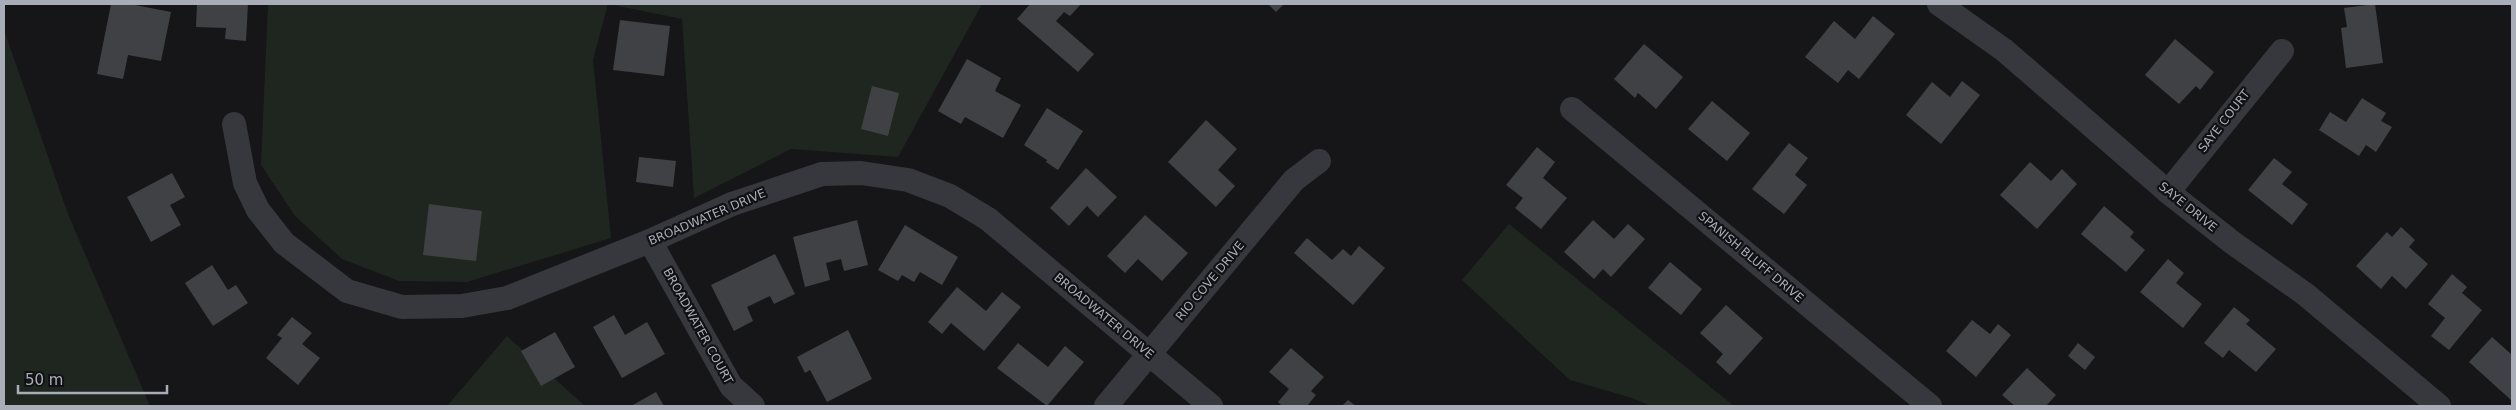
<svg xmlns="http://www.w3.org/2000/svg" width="2516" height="410" viewBox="0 0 2516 410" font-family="'DejaVu Sans',sans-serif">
	<rect width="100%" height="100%" fill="#161618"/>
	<g fill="#1e261f">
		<polygon points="268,4 982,4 898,157 791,149 694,198 682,19 608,4 593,60 611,238 467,282 399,281 342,259 295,216 261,165"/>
		<polygon points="4,30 68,214 150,406 4,406"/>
		<polygon points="1509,224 1734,406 1651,406 1632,398 1570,380 1462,280"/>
		<polygon points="507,336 585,406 447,406"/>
	</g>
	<g fill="#404145">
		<polygon points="111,4 130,4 171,12 161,61 128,55 123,79 97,74"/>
		<polygon points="197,4 248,4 246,41 225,39 226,28 196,27"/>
		<polygon points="1030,4 1081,4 1070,16 1064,12 1056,21 1094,54 1078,72 1017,19"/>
		<polygon points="1268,4 1284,4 1276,12"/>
		<polygon points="2375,4 2383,63 2346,68 2341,28 2347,27 2344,8"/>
		<polygon points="1873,16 1895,34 1859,79 1848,70 1838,83 1805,57 1834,21 1855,39"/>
		<polygon points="620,20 670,26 664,76 613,70"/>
		<polygon points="2175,39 2214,72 2200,90 2196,86 2179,104 2145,75"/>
		<polygon points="1644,44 1683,77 1656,109 1638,93 1635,98 1614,79"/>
		<polygon points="967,59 1001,78 995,91 1021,105 1003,138 965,117 961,124 938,111"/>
		<polygon points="1962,81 1980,95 1941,144 1906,115 1932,82 1950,97"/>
		<polygon points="872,86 899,93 888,136 861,129"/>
		<polygon points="2362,98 2386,113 2381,121 2392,127 2376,152 2366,145 2359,156 2319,130 2330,112 2346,122"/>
		<polygon points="1712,101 1750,133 1727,161 1688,129"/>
		<polygon points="1047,108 1083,131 1058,170 1046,162 1047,160 1024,145"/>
		<polygon points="1206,120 1237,149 1218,170 1235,186 1216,207 1168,162"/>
		<polygon points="1789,143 1808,158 1795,175 1807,185 1784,214 1752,189"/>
		<polygon points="1537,147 1555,162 1543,178 1567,198 1541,229 1515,208 1523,198 1506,185"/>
		<polygon points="639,157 676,161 673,187 636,182"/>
		<polygon points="2274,158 2292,172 2282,184 2308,204 2292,225 2248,190"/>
		<polygon points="2030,162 2051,181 2062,169 2077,184 2037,229 2000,195"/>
		<polygon points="1086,168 1117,197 1098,217 1087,206 1069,226 1050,208"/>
		<polygon points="172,173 185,197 170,205 181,225 151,242 127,197"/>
		<polygon points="429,204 482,211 476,261 423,255"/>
		<polygon points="2104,206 2134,232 2130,237 2145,250 2126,272 2081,234"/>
		<polygon points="1145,215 1188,253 1162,281 1138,259 1125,273 1107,256"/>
		<polygon points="857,220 868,265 844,271 841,259 826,263 830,280 805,287 793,237"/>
		<polygon points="1593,220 1614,239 1628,224 1645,239 1611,277 1603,269 1594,279 1564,252"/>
		<polygon points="905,225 958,257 942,285 920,272 914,282 902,275 898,281 878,270"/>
		<polygon points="2401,227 2415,240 2409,247 2428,264 2406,289 2392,276 2381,289 2356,266 2387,232 2392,237"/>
		<polygon points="1307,238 1332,260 1343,249 1351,256 1359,246 1385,268 1353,305 1294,253"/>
		<polygon points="775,254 795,294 774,304 770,296 747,307 753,321 734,331 711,285"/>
		<polygon points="2168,259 2184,273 2176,283 2202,304 2183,328 2140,292"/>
		<polygon points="1670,262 1702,289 1681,315 1648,288"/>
		<polygon points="212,265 228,290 236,285 248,303 213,326 185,283"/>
		<polygon points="2452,274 2467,287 2462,293 2482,310 2449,350 2431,336 2445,318 2428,304"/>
		<polygon points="957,287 986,311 1002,292 1021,307 984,351 951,323 942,334 928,322"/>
		<polygon points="1726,305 1763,338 1730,375 1716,362 1723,354 1700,333"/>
		<polygon points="2234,307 2250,320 2246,324 2276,349 2256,372 2229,350 2223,358 2204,343"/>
		<polygon points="614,315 625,335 647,322 665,354 622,378 593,327"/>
		<polygon points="292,317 312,333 302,344 320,358 298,385 266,358 282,338 277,335"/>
		<polygon points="1972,320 1990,334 1998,324 2011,335 1976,377 1946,351"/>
		<polygon points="848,330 872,379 827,402 810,370 805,373 797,357"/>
		<polygon points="555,332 575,367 541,386 521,351"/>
		<polygon points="2492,337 2511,354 2512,353 2511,400 2469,362"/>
		<polygon points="1018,343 1048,367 1065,346 1084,362 1047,406 997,368"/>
		<polygon points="2078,343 2095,357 2085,370 2068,356"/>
		<polygon points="1291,348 1324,377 1311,391 1316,395 1307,406 1282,406 1278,402 1289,389 1269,372"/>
		<polygon points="2027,368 2056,395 2046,406 2015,406 2002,395"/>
		<polygon points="656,392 664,406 631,406"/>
		<polygon points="1348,400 1356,406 1342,406"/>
	</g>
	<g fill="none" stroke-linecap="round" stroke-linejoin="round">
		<g stroke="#37383d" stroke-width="24">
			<polyline points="1939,4 2004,50 2168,192 2233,243 2305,294 2439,406"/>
			<polyline points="1572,109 1930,406"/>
			<polyline points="234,124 245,183 258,210 284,243 347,291 402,307 462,306 507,298 650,241 732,204 822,174 861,173 908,180 950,196 988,219 1211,406"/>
			<polyline points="2168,192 2282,51"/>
			<polyline points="650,241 731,386 753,406"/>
			<polyline points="1106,406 1294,180 1319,161"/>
		</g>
	</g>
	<g text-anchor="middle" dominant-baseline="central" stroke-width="4.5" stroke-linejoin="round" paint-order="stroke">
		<g font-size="12" fill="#a8adb8" stroke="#111113">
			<text transform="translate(2224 121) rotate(-52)">SAYE COURT</text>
			<text transform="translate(2188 207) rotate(39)">SAYE DRIVE</text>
			<text transform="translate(707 217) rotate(-23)">BROADWATER DRIVE</text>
			<text transform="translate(1751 257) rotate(40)">SPANISH BLUFF DRIVE</text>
			<text transform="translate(1210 281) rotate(-50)">RIO COVE DRIVE</text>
			<text transform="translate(1104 316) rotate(40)">BROADWATER DRIVE</text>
			<text transform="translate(698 326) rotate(61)">BROADWATER COURT</text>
		</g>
	</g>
	<rect width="2516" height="410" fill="none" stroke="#a8adb8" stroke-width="10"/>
	<path d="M18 385v8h149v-8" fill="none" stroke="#a8adb8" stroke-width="2.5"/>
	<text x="25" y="385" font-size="15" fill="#a8adb8" stroke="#111113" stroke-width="4" paint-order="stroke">50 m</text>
</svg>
